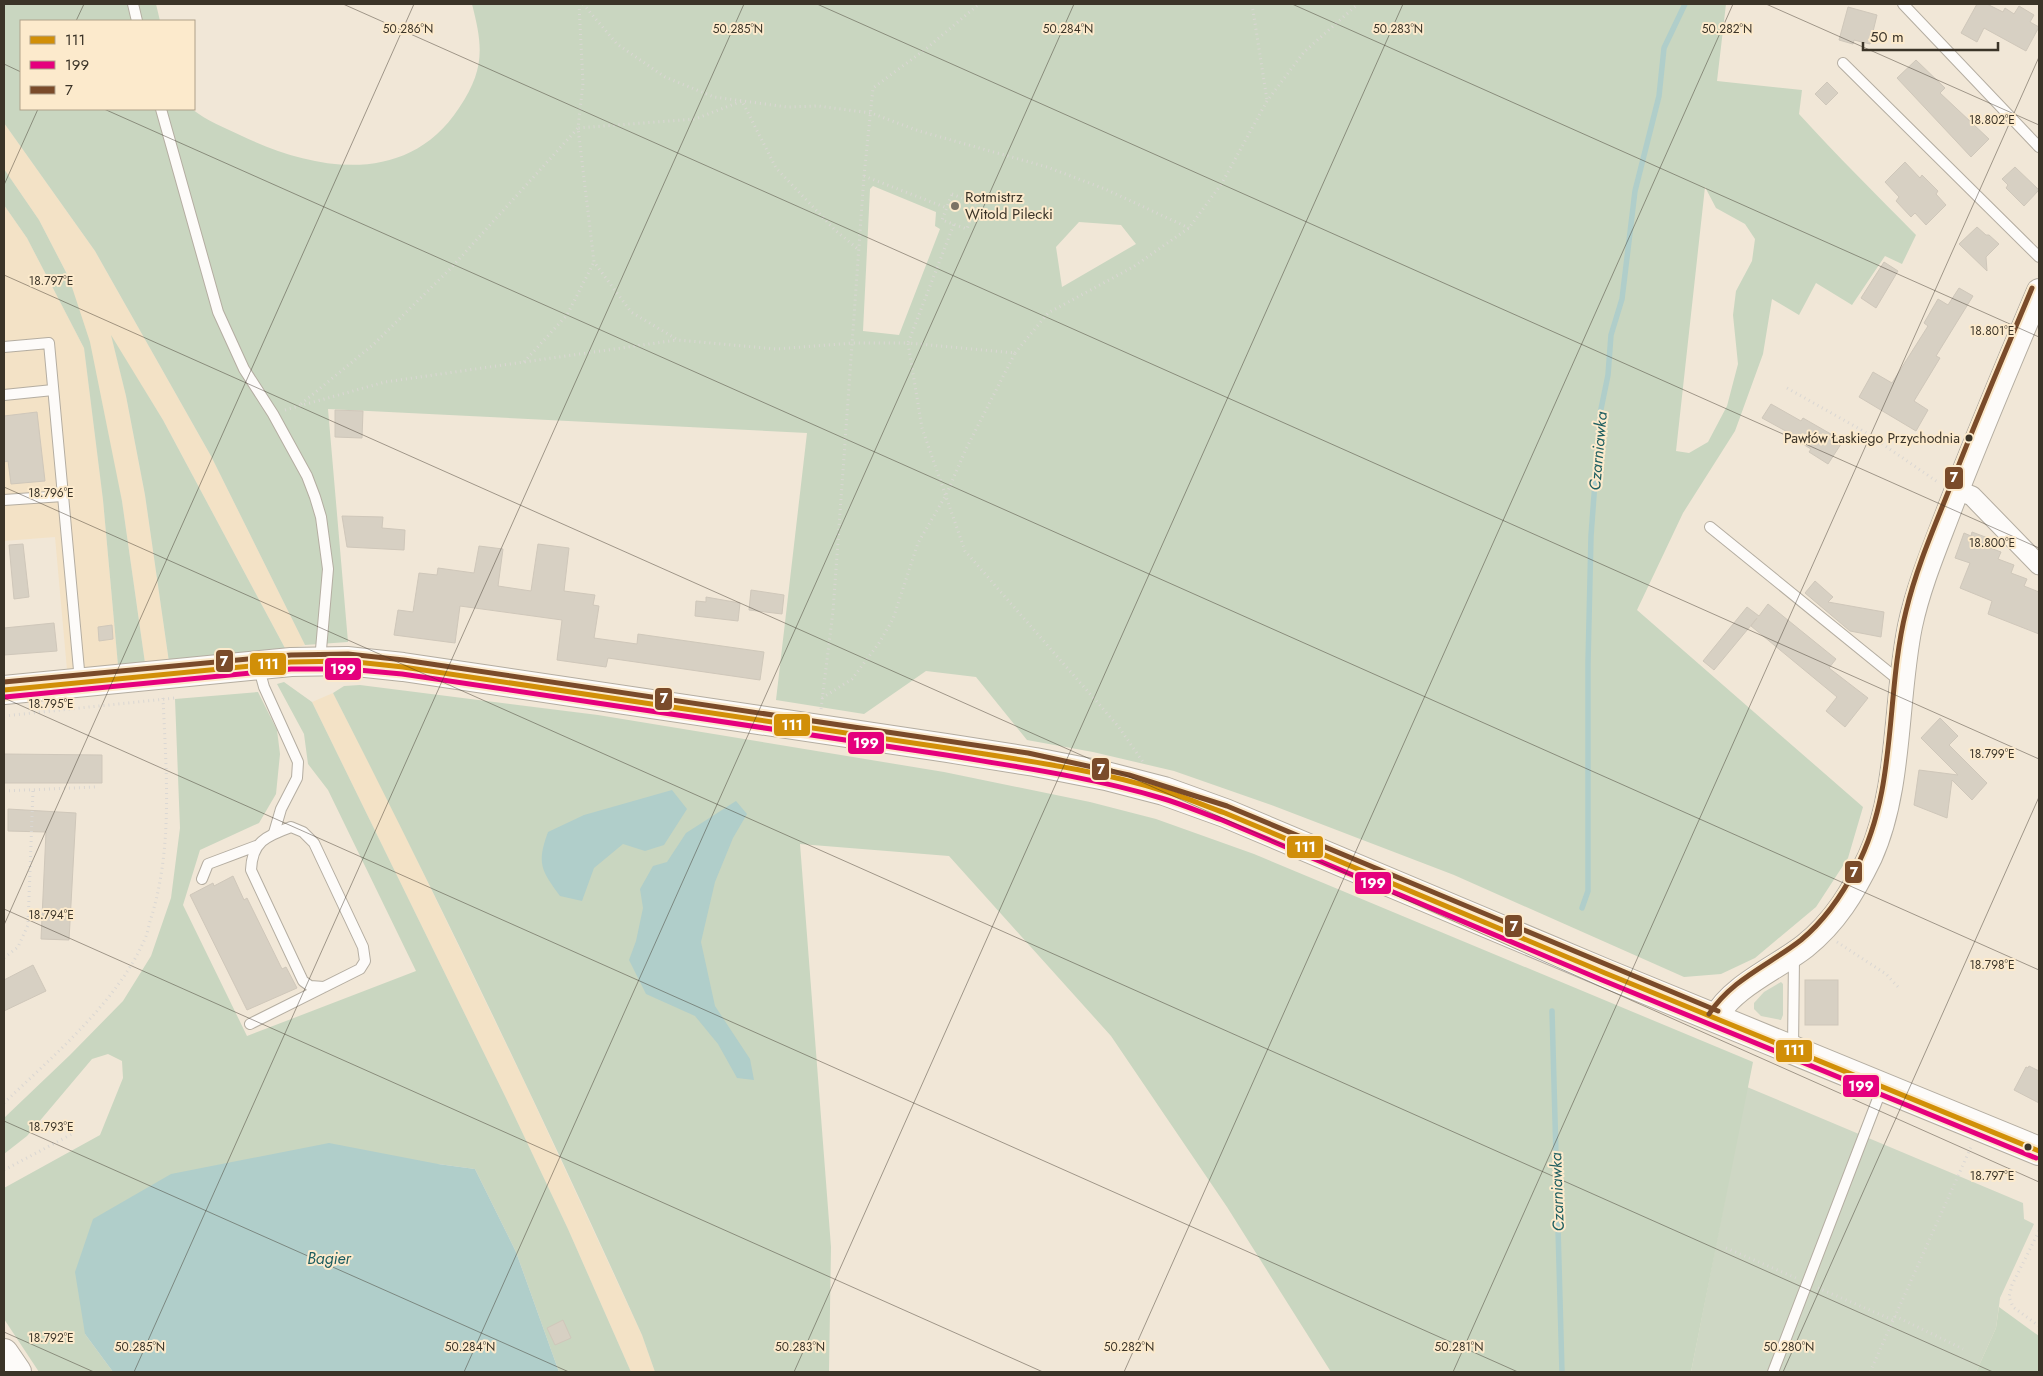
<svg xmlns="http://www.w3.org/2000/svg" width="2043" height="1376" viewBox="0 0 2043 1376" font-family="Jost,sans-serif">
	<rect width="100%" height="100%" fill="#f1e7d7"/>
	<g fill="#f3e2c6">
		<polygon points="4,123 95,251 211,456 305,645 286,650 163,420 112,338 126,396 145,495 169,662 145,663 122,501 69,278 39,220 4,169"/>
		<polygon points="4,205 27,238 84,348 103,500 118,665 67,670 55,537 4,541"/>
		<polygon points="333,693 386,796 525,1083 642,1335 655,1372 631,1372 568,1229 505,1096 312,702"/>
	</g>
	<g fill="#ced7c4">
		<polygon points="1781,982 1783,984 1783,1015 1781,1020 1761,1016 1754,1009 1754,1003 1764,992"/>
		<polygon points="1747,1087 2023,1203 2024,1219 2034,1224 2000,1298 1996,1328 1976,1372 1691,1372"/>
	</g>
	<g fill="#c9d6c0" fill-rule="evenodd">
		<path d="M4,4H156L160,21H21V109H192C207,121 225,128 242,136C315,171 407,187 459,108C485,69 483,47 472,4H1726L1717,81L1802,90L1799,114C1837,156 1877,195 1916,235L1902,264L1885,256L1852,305L1816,283L1799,315L1772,299L1763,354L1735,431L1683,513L1637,610L1863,807L1848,858L1816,907L1755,958L1721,974L1684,977L1454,875L1274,806L1174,771L1093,752L1027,740L976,677L926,671L864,714L776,700L807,433L328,409L348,642L305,645L211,456L95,251L4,123ZM873,186L936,212L935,226L940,229L899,335L863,331L870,189ZM1705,187L1716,208L1745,224L1755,239L1752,261L1736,291L1733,315L1738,364L1727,406L1708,442L1689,453L1676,451ZM1079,222L1121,225L1136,244L1062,287L1056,247Z"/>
		<polygon points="4,169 39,220 69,278 90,342 122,501 145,663 118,665 103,500 84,348 27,238 4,205"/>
		<polygon points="111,335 163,420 286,650 169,662 145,495 126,396"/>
		<polygon points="284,682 312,702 505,1096 568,1229 631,1372 559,1372 516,1252 475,1169 438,1164 85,1334 113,1372 39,1372 4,1319 4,1188 100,1135 123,1078 122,1061 108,1054 92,1059 27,1136 4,1154 4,1118 70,1055 123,1001 151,956 171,898 180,828 175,699 258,692 277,730 280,754 276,794 259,823 200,850 183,905 247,1036 416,971 328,790 308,764 304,734 277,684"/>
		<path d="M360,685L598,715L944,772L1090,802L1156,819L1254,854L1753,1062L1691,1372H1331L1227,1207L1111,1036L949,856L800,844L831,1247L829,1372H655L642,1335C544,1119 441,904 333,693L344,686Z"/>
		<polygon points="1999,1307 2039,1336 2039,1372 1976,1372 1996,1328"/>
	</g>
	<g fill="#b0ceca">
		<path d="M672,790L687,809L664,845L645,851L623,844L594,868L582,901L560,896C542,871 536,864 548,832L584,815Z"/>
		<polygon points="736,801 747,814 733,838 715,882 701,942 715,1006 750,1059 754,1080 737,1078 718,1044 695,1016 646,994 629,960 636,941 643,908 640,889 653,866 667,862 686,833"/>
		<polygon points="329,1143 438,1164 475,1169 516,1252 559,1372 113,1372 85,1334 75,1272 93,1219 171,1174"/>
	</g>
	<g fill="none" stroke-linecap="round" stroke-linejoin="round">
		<g stroke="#b0ceca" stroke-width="5.5">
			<polyline points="1582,908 1588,891 1588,663 1591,536 1600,414 1608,375 1611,335 1622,299 1635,191 1659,96 1664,48 1685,4"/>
			<polyline points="1552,1011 1562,1372"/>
		</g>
	</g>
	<g fill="#d7d0c3" stroke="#cfc7ba">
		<polygon points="1977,4 1987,4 2003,12 2005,8 2014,14 2019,6 2034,15 2030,22 2039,27 2026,51 1984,28 1977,42 1961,33"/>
		<polygon points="1848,7 1877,15 1870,44 1854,40 1853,44 1839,40"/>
		<polygon points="1916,60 1945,88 1940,93 1989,139 1971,157 1897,78"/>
		<polygon points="1827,82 1838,93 1826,105 1815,94"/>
		<polygon points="1905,162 1920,178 1922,175 1938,191 1936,194 1946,205 1926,225 1915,213 1911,217 1896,201 1899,197 1885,182"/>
		<polygon points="2015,167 2039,190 2024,206 2006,188 2008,185 2002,179"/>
		<polygon points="1977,227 1986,235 1989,235 1999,244 1986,257 1987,271 1959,244"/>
		<polygon points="1884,262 1898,271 1876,308 1861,298"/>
		<polygon points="1959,288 1973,296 1936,356 1940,358 1914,401 1928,410 1916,431 1859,397 1873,372 1892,383 1928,326 1924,323 1938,299 1948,305"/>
		<polygon points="1771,404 1801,421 1803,418 1843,441 1828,464 1809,452 1811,449 1791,437 1793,435 1762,418"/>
		<polygon points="335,410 363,411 362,438 335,437"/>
		<polygon points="37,412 45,481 11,484 8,461 4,462 4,416"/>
		<polygon points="342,516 383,517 382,528 405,530 404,550 347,547"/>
		<polygon points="1972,532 1988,538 1985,546 2001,552 1998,559 2014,565 2011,573 2027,579 2024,586 2039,592 2039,634 1988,614 1992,601 1960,588 1970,563 1955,558 1964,533 1971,536"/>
		<polygon points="23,544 29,597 14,599 9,545"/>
		<polygon points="538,544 569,548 564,591 595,595 593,605 599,606 594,638 637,644 638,634 764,652 760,680 608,658 606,667 557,660 562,620 460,606 455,643 394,635 398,610 413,612 419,573 437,575 438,568 474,573 479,546 503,549 498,586 531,591"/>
		<polygon points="1815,581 1833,597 1828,602 1884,612 1881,637 1850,631 1805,593"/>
		<polygon points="751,590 784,595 782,614 749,610"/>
		<polygon points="706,597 740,603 738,621 695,616 696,601 706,602"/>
		<polygon points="1768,604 1836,659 1829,668 1868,698 1845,727 1826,711 1837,697 1751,626 1757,618 1714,670 1703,661 1747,607 1759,616"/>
		<polygon points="54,623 57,651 4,655 4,628"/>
		<polygon points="112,625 113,639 99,641 98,627"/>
		<polygon points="1940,718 1958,736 1949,745 1987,783 1972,800 1952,780 1947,818 1914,805 1919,770 1958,775 1921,738"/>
		<polygon points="4,754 102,755 102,783 4,783"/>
		<polygon points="8,809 76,813 69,940 41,939 46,832 8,831"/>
		<polygon points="233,876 244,900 247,898 282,969 286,967 297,988 247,1010 190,895 213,883 214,886"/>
		<polygon points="33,965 46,991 4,1011 4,980"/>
		<rect x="1805" y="980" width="33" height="45"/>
		<polygon points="2029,1066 2039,1071 2039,1103 2014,1090 2026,1067 2028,1068"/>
		<polygon points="563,1320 571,1338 555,1345 547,1328"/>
	</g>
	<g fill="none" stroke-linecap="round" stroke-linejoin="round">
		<defs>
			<g id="service">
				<polyline points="133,4 137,21"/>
				<polyline points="1903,4 2039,147"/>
				<polyline points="1843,63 2039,257"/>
				<polyline points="161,109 218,312 244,369 273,414 307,476 315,497 321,517 328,569 320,661"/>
				<polyline points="4,347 49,343 80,681"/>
				<polyline points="4,395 53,390"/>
				<polyline points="4,500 63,496"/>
				<polyline points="1710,527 1901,682"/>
				<polyline points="258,665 264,687 298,762 297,778 281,809 274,833"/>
				<polyline points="202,879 208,864 256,846"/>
				<path d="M250,1024L360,969L365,961L363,947L314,843L303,832L291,827C266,836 252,842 251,870L303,981L310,986L324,987"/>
				<polyline points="1793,1049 1794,956"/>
				<polyline points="1773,1372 1882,1088"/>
			</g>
			<polyline id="minor" points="1957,490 1972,496 2039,565"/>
			<path id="tertiary" d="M1715,1018C1732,986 1777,968 1805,946C1835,922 1853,892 1870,857C1901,789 1895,700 1910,626C1919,584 1936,545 1951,505C1979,433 2009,362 2039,291"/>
			<g id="secondary">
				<polyline points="4,690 291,662 347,661 403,667 947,748 1035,762 1106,776 1164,791 1225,813 1605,973 2039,1151"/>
				<polyline points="4,1353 17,1372"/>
			</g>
		</defs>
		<use href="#service" stroke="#b4ada1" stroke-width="12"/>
		<use href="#minor" stroke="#b4ada1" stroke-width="21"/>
		<use href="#tertiary" stroke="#b4ada1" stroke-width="26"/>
		<use href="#secondary" stroke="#b4ada1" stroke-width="30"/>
		<g stroke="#dad7d3" stroke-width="3" stroke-dasharray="1 4" stroke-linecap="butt">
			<polyline points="579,4 583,83 578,128 695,119 742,101 776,168 835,230 859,250"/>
			<polyline points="583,4 617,44 665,77 714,97 787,107 818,106 871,113 919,131 1047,167 1105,189 1189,228"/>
			<polyline points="1252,4 1267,100"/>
			<polyline points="864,176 947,208"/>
			<polygon points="952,194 976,204 967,229 942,220"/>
			<polyline points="1015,353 1048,313 1133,267 1189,228 1222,183 1267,101 1304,52 1358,4"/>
			<polyline points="524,362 567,315 594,262"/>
			<polyline points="1787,388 1865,432 1939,483"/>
			<polyline points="301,404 374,344 450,269 578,128 594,262 631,312 678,340 776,349 853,343 908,343 922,428 965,551 1118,726 1143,762"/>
			<polyline points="285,410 385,382 677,340"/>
			<polyline points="822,698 852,679 879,643 893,619 918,543 946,495 966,449 1015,353 908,343 954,224"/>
			<polyline points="821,709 833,611 864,176 873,88 927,48 979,4"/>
			<polyline points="4,716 175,698"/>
			<polyline points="4,791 95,787"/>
			<polyline points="1837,942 1886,974 1899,988"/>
			<polyline points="4,958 18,947 28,925 33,790"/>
			<path d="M4,1103C53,1056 116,1003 144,941C148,933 149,923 152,915C173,844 166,771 163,697"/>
			<polyline points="4,1170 74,1133"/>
			<polyline points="2039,1231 2012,1285 2009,1297 2013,1307 2039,1326"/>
			<polyline points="1726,1248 1796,1278"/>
			<polyline points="1818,1288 1893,1320"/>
			<polyline points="1895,1316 1963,1349"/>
			<polyline points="1870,1372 1971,1147"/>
		</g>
		<use href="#service" stroke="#fdfbf9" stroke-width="10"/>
		<use href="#minor" stroke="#fdfbf9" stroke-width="19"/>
		<use href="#tertiary" stroke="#fdfbf9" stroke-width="24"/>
		<use href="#secondary" stroke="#fdfbf9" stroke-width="28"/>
		<defs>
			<path id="bus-1" d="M4,690L291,662L347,661L403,667L947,748C1020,760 1094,769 1164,791C1185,797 1205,806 1225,813L1605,973L2039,1151"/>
			<path id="bus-2" d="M5,697L291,669H347L402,674L946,755C1018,767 1091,777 1161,798C1182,804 1202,813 1222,820L1602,980L2036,1158"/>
			<g id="bus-3">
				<polyline points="4,682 291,655 348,654 404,660 1028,753 1129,775 1227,806 1718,1011"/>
				<path d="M1709,1014C1732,979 1769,965 1801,940C1825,920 1842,895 1856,868C1898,789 1885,695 1906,611C1916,569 1933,530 1949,490C1975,422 2004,355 2032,288"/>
			</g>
		</defs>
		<use href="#bus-1" stroke="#fceacc" stroke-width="9"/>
		<use href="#bus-2" stroke="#fceacc" stroke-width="9"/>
		<use href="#bus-3" stroke="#fceacc" stroke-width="9"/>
		<use href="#bus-1" stroke="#d18f08" stroke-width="5"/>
		<use href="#bus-2" stroke="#e5007d" stroke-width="5"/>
		<use href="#bus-3" stroke="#7a4b2a" stroke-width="5"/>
	</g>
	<path fill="none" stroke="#3b3428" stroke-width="1" stroke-opacity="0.45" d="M343,4L2039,759M817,4L2039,548M1292,4L2039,337M1766,4L2039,125M76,21L84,4M4,64L21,72M104,109L2039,970M4,185L38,109M4,275L2039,1182M4,487L1993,1372M4,698L1518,1372M4,909L1043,1372M4,925L414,4M4,1121L569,1372M4,1332L94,1372M134,1372L744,4M464,1372L1074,4M794,1372L1403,4M1124,1372L1733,4M1453,1372L2039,57M1783,1372L2039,797"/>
	<circle fill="#7b7365" stroke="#fceacc" stroke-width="2" cx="955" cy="206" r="5"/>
	<g fill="#3b3428" stroke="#fceacc" stroke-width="2">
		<circle cx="1969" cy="438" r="4.5"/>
		<circle cx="2028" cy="1147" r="4.5"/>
	</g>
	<g text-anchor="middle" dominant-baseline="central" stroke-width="4" stroke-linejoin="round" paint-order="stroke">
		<g font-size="14" fill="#3b3428" stroke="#fceacc" text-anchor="end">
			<text x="1960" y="438">Pawłów Łaskiego Przychodnia</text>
		</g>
		<g font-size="15" fill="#3b3428" stroke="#fceacc" text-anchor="start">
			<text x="965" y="197">Rotmistrz<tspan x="965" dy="17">Witold Pilecki</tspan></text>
		</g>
		<g font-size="16" font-style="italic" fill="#1e5e60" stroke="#fceacc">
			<text transform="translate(1598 451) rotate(-85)">Czarniawka</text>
			<text transform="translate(1557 1192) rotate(-92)">Czarniawka</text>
			<text x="329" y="1258">Bagier</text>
		</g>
	</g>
	<g font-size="12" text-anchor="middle" fill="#3b3428" stroke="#fceacc" stroke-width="4" stroke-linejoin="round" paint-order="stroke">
		<text x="408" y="33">50.286°N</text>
		<text x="738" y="33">50.285°N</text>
		<text x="1068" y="33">50.284°N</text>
		<text x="1398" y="33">50.283°N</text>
		<text x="1727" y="33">50.282°N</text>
		<text x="1992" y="124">18.802°E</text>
		<text x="51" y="285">18.797°E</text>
		<text x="1992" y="335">18.801°E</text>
		<text x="51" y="497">18.796°E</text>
		<text x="1992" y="547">18.800°E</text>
		<text x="51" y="708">18.795°E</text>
		<text x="1992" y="758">18.799°E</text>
		<text x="51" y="919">18.794°E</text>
		<text x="1992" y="969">18.798°E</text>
		<text x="51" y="1131">18.793°E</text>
		<text x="1992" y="1180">18.797°E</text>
		<text x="51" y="1342">18.792°E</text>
		<text x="140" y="1351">50.285°N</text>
		<text x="470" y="1351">50.284°N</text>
		<text x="800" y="1351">50.283°N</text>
		<text x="1129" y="1351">50.282°N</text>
		<text x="1459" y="1351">50.281°N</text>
		<text x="1789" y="1351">50.280°N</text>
	</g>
	<g stroke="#fceacc" stroke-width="2">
		<rect x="1944" y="466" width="20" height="24" rx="5" fill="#7a4b2a"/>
		<rect x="215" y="649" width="19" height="24" rx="5" fill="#7a4b2a"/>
		<rect x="249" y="652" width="38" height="24" rx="5" fill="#d18f08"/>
		<rect x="324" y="657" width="38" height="24" rx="5" fill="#e5007d"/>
		<rect x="654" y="687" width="19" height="24" rx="5" fill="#7a4b2a"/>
		<rect x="773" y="713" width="38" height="24" rx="5" fill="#d18f08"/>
		<rect x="847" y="731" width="38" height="24" rx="5" fill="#e5007d"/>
		<rect x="1091" y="757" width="19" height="24" rx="5" fill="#7a4b2a"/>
		<rect x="1286" y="835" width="38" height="24" rx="5" fill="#d18f08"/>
		<rect x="1844" y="860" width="19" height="24" rx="5" fill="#7a4b2a"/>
		<rect x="1354" y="871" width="38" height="24" rx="5" fill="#e5007d"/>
		<rect x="1504" y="914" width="19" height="24" rx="5" fill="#7a4b2a"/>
		<rect x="1775" y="1039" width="38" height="24" rx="5" fill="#d18f08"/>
		<rect x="1842" y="1074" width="38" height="24" rx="5" fill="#e5007d"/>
	</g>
	<g font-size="14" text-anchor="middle" font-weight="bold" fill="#fff">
		<text x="1954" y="482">7</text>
		<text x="224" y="666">7</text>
		<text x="268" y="669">111</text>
		<text x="343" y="674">199</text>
		<text x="664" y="703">7</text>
		<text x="792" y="730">111</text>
		<text x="866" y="748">199</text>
		<text x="1101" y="774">7</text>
		<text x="1305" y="852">111</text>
		<text x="1854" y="877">7</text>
		<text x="1373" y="888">199</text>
		<text x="1514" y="931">7</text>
		<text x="1794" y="1055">111</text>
		<text x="1861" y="1091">199</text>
	</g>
	<rect width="2043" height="1376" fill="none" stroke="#3b3428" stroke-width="10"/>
	<rect x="20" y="20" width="175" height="90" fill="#fceacc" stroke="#afa18a"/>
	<rect x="30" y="36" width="25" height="8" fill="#d18f08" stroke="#afa18a"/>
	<text x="65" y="45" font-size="15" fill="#3b3428">111</text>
	<rect x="30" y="61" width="25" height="8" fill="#e5007d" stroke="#afa18a"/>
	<text x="65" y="70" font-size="15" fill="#3b3428">199</text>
	<rect x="30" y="86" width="25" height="8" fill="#7a4b2a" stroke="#afa18a"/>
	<text x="65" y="95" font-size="15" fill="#3b3428">7</text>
	<path d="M1863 42v8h135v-8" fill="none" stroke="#3b3428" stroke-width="2.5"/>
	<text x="1870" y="42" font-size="15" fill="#3b3428" stroke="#fceacc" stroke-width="4" paint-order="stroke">50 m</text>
</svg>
